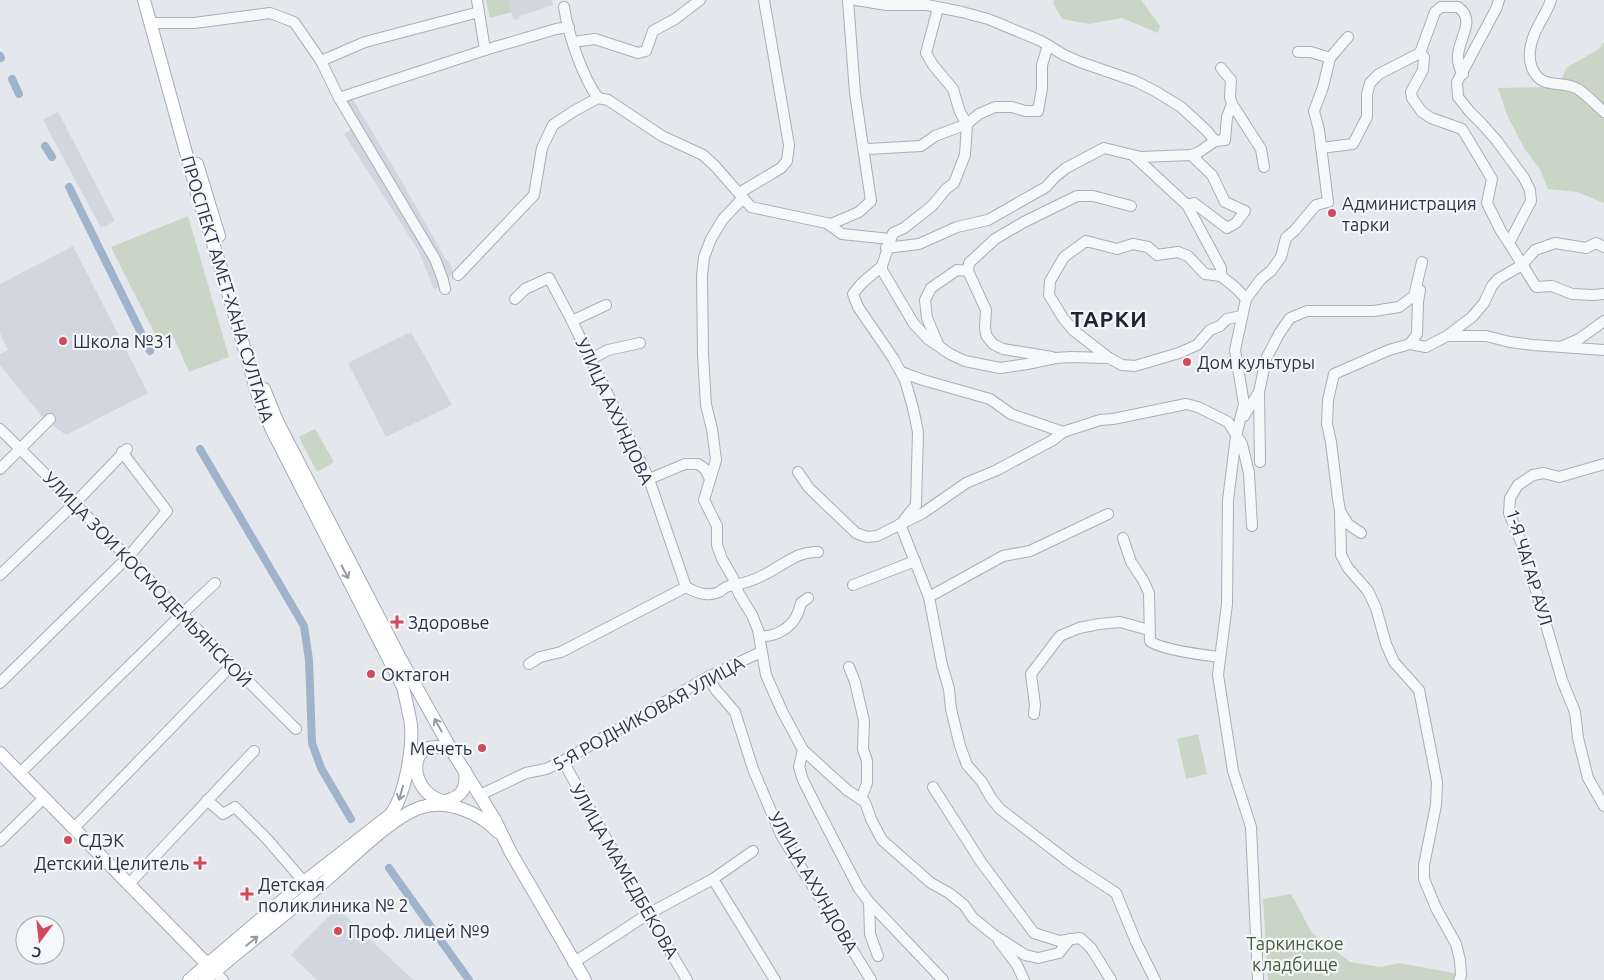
<svg xmlns="http://www.w3.org/2000/svg" width="1604" height="980" viewBox="0 0 1604 980" font-family="Ubuntu,sans-serif">
	<rect width="100%" height="100%" fill="#e4e7ec"/>
	<g fill="#d2d6de">
		<polygon points="486,0 552,0 553,5 519,16 520,19 514,20 511,12 490,18"/>
		<polygon points="351,96 401,180 445,258 452,267 453,274 440,287 434,289 418,250 344,134 352,129 338,104"/>
		<polygon points="58,112 115,221 101,228 43,120"/>
		<polygon points="73,246 148,393 66,435 44,419 0,365 0,354 8,350 0,333 0,284"/>
		<polygon points="411,332 452,405 386,437 348,363"/>
		<polygon points="337,908 413,980 317,980 291,955"/>
	</g>
	<g fill="#c9d6c5">
		<polygon points="486,0 508,0 512,12 490,18"/>
		<polygon points="1054,0 1141,0 1160,26 1158,33 1122,18 1089,24 1062,19 1053,3"/>
		<polygon points="1604,42 1604,203 1577,192 1548,189 1540,169 1524,148 1507,115 1498,88 1559,87 1566,68 1599,49"/>
		<polygon points="188,216 229,357 189,372 174,338 160,344 111,247"/>
		<polygon points="315,429 334,462 317,472 299,437"/>
		<polygon points="1198,734 1207,774 1186,779 1177,739"/>
		<polygon points="1291,894 1312,933 1350,962 1381,967 1399,963 1459,974 1457,980 1268,980 1263,899"/>
	</g>
	<g fill="none" stroke-linecap="round" stroke-linejoin="round">
		<g stroke="#9fb4cc" stroke-width="8">
			<polyline points="0,56 1,58"/>
			<polyline points="12,79 19,94"/>
			<polyline points="45,146 52,157"/>
			<polyline points="69,187 150,351"/>
			<polyline points="200,449 304,626 309,660 312,743 321,768 351,819"/>
			<polyline points="389,868 469,980"/>
		</g>
		<defs>
			<g id="minor">
				<polyline points="477,0 485,50"/>
				<polyline points="856,0 887,5 927,5 962,12 988,19 1041,41 1064,55 1080,62 1135,81 1155,91 1181,107 1207,131 1215,141"/>
				<polyline points="1499,0 1496,9 1457,82 1458,97 1470,112 1482,124 1497,141 1524,178 1530,190 1531,201 1509,243 1536,287 1552,286 1572,294 1593,295 1604,294"/>
				<path d="M1551,0C1546,16 1534,28 1531,45C1529,53 1529,60 1532,68C1542,91 1560,79 1578,89C1587,95 1596,105 1604,112"/>
				<path d="M564,7C568,34 582,76 598,98L608,100L662,136L703,155L715,166L751,207L831,224L859,212L871,201L855,93L848,0"/>
				<polyline points="938,8 926,53 933,65 953,89 960,112 967,124 965,155 954,183 946,189 932,206 904,228 893,233 882,266 882,270 914,324 928,339 950,354 965,361 1000,368 1027,364 1056,358 1071,357 1109,358 1122,365 1135,366 1179,353 1197,345 1210,330 1220,326 1227,319 1241,316"/>
				<polyline points="150,23 194,23 270,13 294,22 321,61 339,98 435,259 443,280 445,289"/>
				<polyline points="573,42 595,39 638,53 646,51 653,31 675,19 700,0"/>
				<polyline points="1420,53 1424,57 1423,70 1411,92 1412,98 1422,112 1431,118 1462,129 1492,179 1487,203 1501,231 1509,243"/>
				<path d="M1420,53L1435,12L1441,7H1458C1482,24 1445,48 1463,74"/>
				<polyline points="1330,58 1348,37"/>
				<polyline points="321,61 365,42 479,12"/>
				<polyline points="339,98 485,50 556,29 569,27"/>
				<polyline points="1232,104 1261,149 1264,167"/>
				<polyline points="863,147 868,149 921,146 935,136 967,124 979,114 995,107 1012,107 1025,111 1038,111 1042,88 1042,65 1048,45"/>
				<polyline points="1321,148 1353,144 1367,117 1367,94 1370,83 1379,74 1420,53"/>
				<polyline points="1134,156 1187,205 1221,268 1221,276 1236,288 1246,299"/>
				<polyline points="739,193 781,168 787,161 789,145 764,0"/>
				<polyline points="743,198 723,219 711,239 704,257 702,276 703,355 706,405 712,429 716,460 704,500 717,526 717,545 722,559 733,578 739,594 752,615 758,630 766,675 782,711 803,750 799,767 803,780 814,802 858,887 869,902 943,980"/>
				<polyline points="1187,205 1194,203 1227,228 1236,223 1245,211 1225,202 1212,175 1191,155"/>
				<polyline points="828,224 842,234 890,239"/>
				<polyline points="886,248 919,244 957,227 988,220 1046,187 1055,177 1066,168 1104,148 1141,157 1191,155 1199,152 1215,141 1225,140 1227,117 1232,104 1230,97 1231,80 1221,68"/>
				<polyline points="882,266 861,284 853,294 858,307 893,358 905,380 913,408 918,432 916,505 904,520"/>
				<polyline points="458,275 534,195 542,148 553,125 574,111 598,98"/>
				<polyline points="515,299 525,289 549,278 572,321 649,479 686,587"/>
				<polyline points="572,321 606,305"/>
				<polyline points="1448,336 1486,336 1510,342 1533,345 1604,350"/>
				<polyline points="1410,344 1417,334 1418,302 1420,290"/>
				<polyline points="939,346 927,318 925,300 931,288 957,270 968,271"/>
				<polyline points="1563,346 1579,339 1604,321"/>
				<polyline points="1052,357 1003,349 993,344 986,335 985,327 986,310 968,271 969,263 995,239 1024,222 1077,196 1093,196 1131,206"/>
				<polyline points="1109,358 1073,330 1063,318 1049,295 1050,281 1064,257 1086,241 1117,249 1133,244 1148,247 1157,255 1178,252 1188,256 1205,274 1221,276"/>
				<polyline points="591,359 608,350 640,343"/>
				<polyline points="1259,393 1260,462"/>
				<polyline points="1244,416 1259,392 1266,359 1279,334 1290,318 1307,311 1374,311 1399,307 1414,296 1422,262"/>
				<path d="M0,429C100,527 196,630 296,729"/>
				<polyline points="1063,432 1100,420 1113,419 1186,404 1198,407 1228,422 1242,444 1249,473 1252,526"/>
				<polyline points="1604,464 1559,477 1544,473 1533,475 1518,485 1510,498 1509,513 1524,549 1562,680 1575,712 1578,738 1588,778 1604,806"/>
				<polyline points="0,469 50,419"/>
				<polyline points="798,472 809,488 856,533 867,537 877,536 923,513 966,483 997,470 1053,440 1063,432 1011,414 990,399 923,380 901,372"/>
				<polyline points="649,479 685,464 698,464 705,469 710,479"/>
				<polyline points="1340,511 1341,555 1348,568 1368,591 1376,608 1386,644 1394,662 1419,690 1437,782 1436,805 1424,865 1424,879 1436,908 1456,944 1460,960 1461,976 1459,980"/>
				<polyline points="900,524 929,597 942,665 949,689 951,709 960,746 967,765 982,782 991,798 1000,809 1073,865 1116,893 1136,942 1155,980"/>
				<polyline points="1361,533 1348,524 1340,511 1338,499 1331,442 1327,424 1328,400 1334,374 1389,350 1410,344 1426,347 1447,336 1472,317 1484,303 1492,286 1498,279 1522,265 1535,250 1555,243 1586,248 1596,243 1604,247"/>
				<path d="M1123,538L1131,562L1143,580L1149,593L1150,641C1161,650 1203,655 1219,657"/>
				<polyline points="0,575 75,503 127,449"/>
				<polyline points="853,585 915,561"/>
				<path d="M686,587C697,593 707,597 719,592C722,590 725,587 729,586C745,584 762,577 776,568C790,560 801,551 818,552"/>
				<polyline points="929,597 1003,556 1030,551 1108,514"/>
				<path d="M759,635C773,639 791,628 797,615C799,611 800,606 801,603L808,598"/>
				<polyline points="529,664 540,657 561,652 686,587"/>
				<polyline points="849,667 855,682 864,721 863,749 867,761 867,783 861,799"/>
				<polyline points="708,677 716,690 735,712 753,769 781,835 871,980"/>
				<polyline points="0,683 128,557 167,511 122,452"/>
				<polyline points="1034,714 1035,705 1031,674 1060,636 1079,628 1099,624 1120,622 1149,630"/>
				<polyline points="803,750 847,790 865,802 871,819 882,840 931,883 949,893 964,905 973,918 994,935 1025,955 1038,958 1059,953 1070,939"/>
				<polyline points="563,761 648,914 687,980"/>
				<polyline points="20,773 182,614 215,583"/>
				<polyline points="933,787 981,862 1034,933 1059,941 1080,938 1091,948 1111,980"/>
				<polyline points="480,795 526,773 546,769 563,761 708,677 761,652"/>
				<polyline points="207,800 223,814 235,807 267,839 304,882"/>
				<polyline points="74,828 232,665"/>
				<polyline points="0,841 44,798"/>
				<polyline points="713,879 775,980"/>
				<polyline points="129,884 254,751"/>
				<polyline points="869,902 870,934 878,956"/>
				<polyline points="999,941 1017,965 1024,980"/>
				<polyline points="573,963 648,914 713,879 753,851"/>
				<polyline points="209,966 223,980"/>
				<polyline points="1258,980 1251,827 1233,771 1218,675 1227,604 1228,500 1236,436 1244,404 1235,350 1246,299 1261,279 1271,271 1281,257 1286,238 1295,230 1316,205 1328,202 1319,130 1314,111 1323,87 1330,58 1311,52 1298,52"/>
			</g>
			<g id="major">
				<path d="M144,0L199,200L221,268L259,399L272,430L403,687C406,700 409,713 411,725C413,748 405,797 390,815L304,882L189,980"/>
				<polyline points="197,164 219,236"/>
				<polyline points="264,389 277,421 400,658 452,751 495,820 510,851 585,980"/>
				<polyline points="0,753 207,964"/>
				<path d="M443,801C406,792 406,731 452,751"/>
				<path d="M439,802C459,799 468,792 465,771"/>
				<path d="M205,980C243,947 284,916 323,883C348,862 392,816 422,807C448,799 480,813 498,832"/>
			</g>
		</defs>
		<use href="#minor" stroke="#a9aeb7" stroke-width="12"/>
		<use href="#major" stroke="#a3abb8" stroke-width="14"/>
		<use href="#minor" stroke="#f7f8fa" stroke-width="10"/>
		<use href="#major" stroke="#fff" stroke-width="12"/>
	</g>
	<defs><path id="oneway-shaft" d="M-6 0H5M1.5-3L5.5 0L1.5 3" fill="none" stroke-width="1.6" stroke-linecap="round" stroke-linejoin="round" transform="scale(1.25)"/></defs>
	<g stroke="#959aa2">
		<use href="#oneway-shaft" transform="translate(345 572) rotate(62)"/>
		<use href="#oneway-shaft" transform="translate(438 725) rotate(-119)"/>
		<use href="#oneway-shaft" transform="translate(401 793) rotate(106)"/>
		<use href="#oneway-shaft" transform="translate(252 941) rotate(-39)"/>
	</g>
	<g fill="#d1495b" stroke="#f4f6f9" stroke-width="2">
		<circle cx="1332" cy="213" r="5"/>
		<circle cx="63" cy="341" r="5"/>
		<circle cx="1187" cy="362" r="5"/>
		<path d="M394.5 614.5h5v5h5v5h-5v5h-5v-5h-5v-5h5z"/>
		<circle cx="371" cy="674" r="5"/>
		<circle cx="482" cy="748" r="5"/>
		<circle cx="68" cy="840" r="5"/>
		<path d="M197.5 855.5h5v5h5v5h-5v5h-5v-5h-5v-5h5z"/>
		<path d="M244.5 886.5h5v5h5v5h-5v5h-5v-5h-5v-5h5z"/>
		<circle cx="338" cy="931" r="5"/>
	</g>
	<g text-anchor="middle" dominant-baseline="central" stroke-width="4.5" stroke-linejoin="round" paint-order="stroke">
		<g font-size="18" fill="#2b3445" stroke="#f4f6f9" text-anchor="start">
			<text x="1342" y="203">Администрация<tspan x="1342" dy="21">тарки</tspan></text>
			<text x="73" y="341">Школа №31</text>
			<text x="1197" y="362">Дом культуры</text>
			<text x="408" y="622">Здоровье</text>
			<text x="381" y="674">Октагон</text>
			<text x="472" y="748" text-anchor="end">Мечеть</text>
			<text x="78" y="840">СДЭК</text>
			<text x="189" y="863" text-anchor="end">Детский Целитель</text>
			<text x="258" y="884">Детская<tspan x="258" dy="21">поликлиника № 2</tspan></text>
			<text x="348" y="931">Проф. лицей №9</text>
		</g>
		<g font-size="18" fill="#2b3445" stroke="#f4f6f9">
			<text transform="translate(228 289) rotate(73)">ПРОСПЕКТ АМЕТ-ХАНА СУЛТАНА</text>
			<text transform="translate(615 411) rotate(65)">УЛИЦА АХУНДОВА</text>
			<text transform="translate(1530 567) rotate(73)">1-Я ЧАГАР АУЛ</text>
			<text transform="translate(148 579) rotate(46)">УЛИЦА ЗОИ КОСМОДЕМЬЯНСКОЙ</text>
			<text transform="translate(648 713) rotate(-29)">5-Я РОДНИКОВАЯ УЛИЦА</text>
			<text transform="translate(625 871) rotate(60)">УЛИЦА МАМЕДБЕКОВА</text>
			<text transform="translate(814 882) rotate(60)">УЛИЦА АХУНДОВА</text>
		</g>
		<g font-size="18" fill="#3f6138" stroke="#f4f6f9">
			<text x="1295" y="943">Таркинское<tspan x="1295" dy="21">кладбище</tspan></text>
		</g>
		<g font-size="22" font-weight="bold" letter-spacing="1" fill="#1d2536" stroke="#f4f6f9">
			<text x="1109" y="318">ТАРКИ</text>
		</g>
	</g>
	<g transform="translate(40 940) rotate(195)"><circle r="24" fill="#f4f6f9" stroke="#a4a8b1"/>
	<path d="M0-4L9 19L0 12L-9 19Z" fill="#d1495b"/>
	<text y="-8" font-size="14" font-weight="bold" text-anchor="middle" fill="#2b3445">С</text>
	</g>
</svg>
